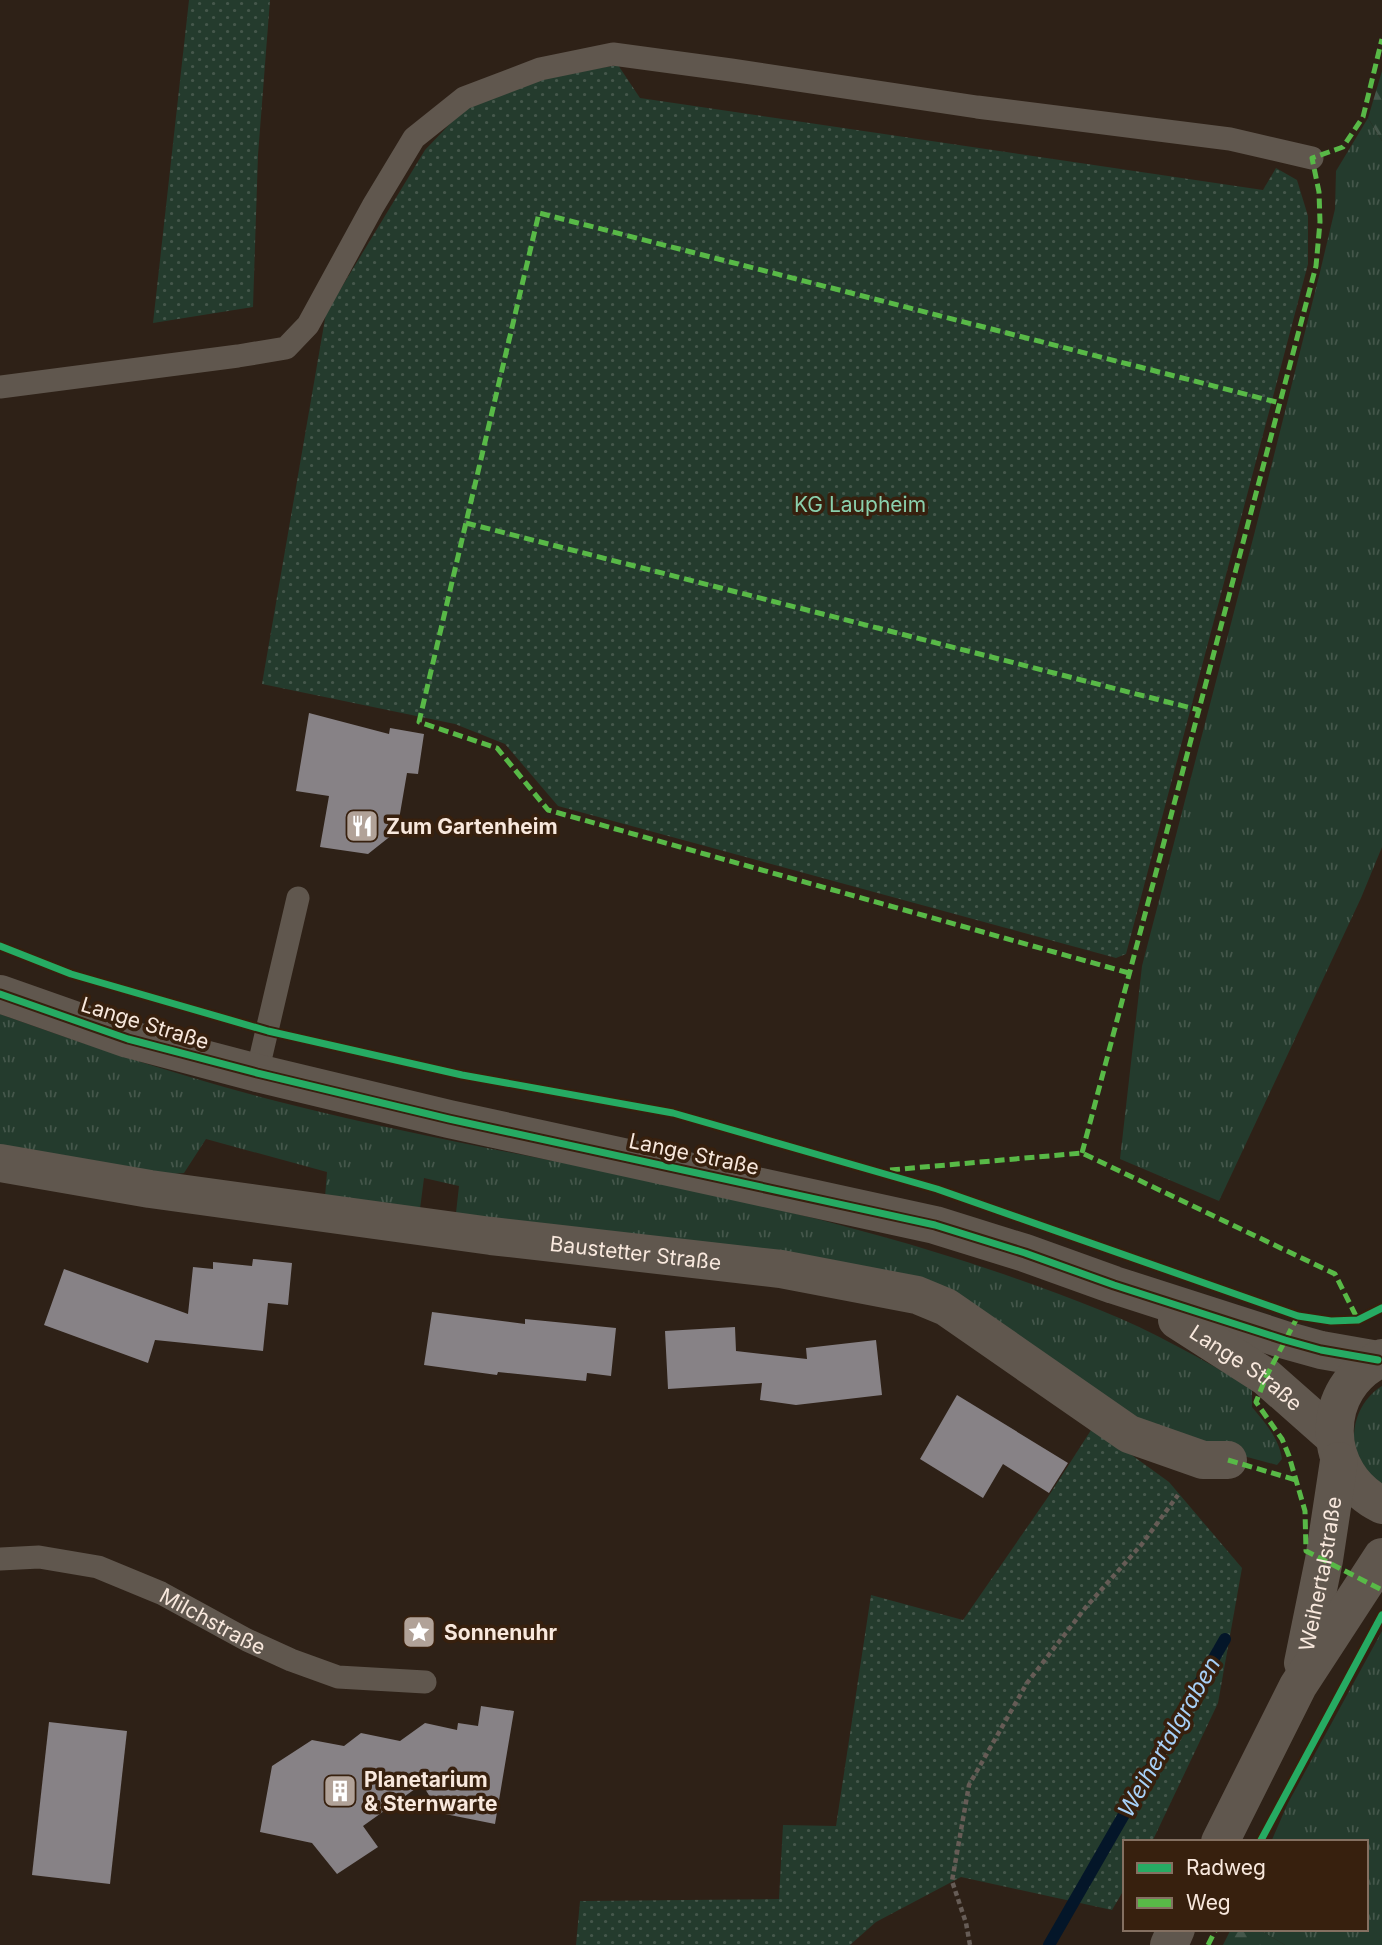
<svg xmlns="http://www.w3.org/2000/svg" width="1382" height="1945" viewBox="0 0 1382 1945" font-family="Inter,sans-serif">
	<defs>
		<pattern id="grass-tufts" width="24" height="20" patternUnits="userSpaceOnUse" patternTransform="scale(1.75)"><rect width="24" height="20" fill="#243b2d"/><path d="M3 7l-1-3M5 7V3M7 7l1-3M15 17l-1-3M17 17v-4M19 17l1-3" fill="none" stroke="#45574b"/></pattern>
		<pattern id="forest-firs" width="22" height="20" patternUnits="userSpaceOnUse" patternTransform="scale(1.75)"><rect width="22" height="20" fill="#243b2d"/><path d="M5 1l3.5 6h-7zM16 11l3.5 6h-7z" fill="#45574b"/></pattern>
		<pattern id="park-dots" width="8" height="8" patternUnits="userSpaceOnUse" patternTransform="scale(1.75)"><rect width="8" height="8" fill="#243b2d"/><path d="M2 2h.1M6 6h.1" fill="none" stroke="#45574b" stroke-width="1.8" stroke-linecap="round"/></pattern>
	</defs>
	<rect width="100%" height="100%" fill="#2e2117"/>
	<g fill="url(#grass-tufts)">
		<polygon points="1368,118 1382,141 1382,847 1361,898 1219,1201 1120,1159 1142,966 1255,531 1320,272 1335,209 1336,171"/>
		<path d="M0,1014C97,1049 195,1081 296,1106C419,1137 545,1158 670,1185C816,1216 961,1254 1100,1310C1153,1331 1203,1360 1252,1388V1407C1265,1423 1279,1438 1282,1459L1277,1465L1148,1430L974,1313L456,1213L459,1186L424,1178L420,1209L325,1197L327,1172L206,1139L184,1173L152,1176L0,1146Z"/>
		<path d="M1382,1386V1486C1375,1478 1364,1470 1360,1460C1346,1435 1358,1400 1382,1386Z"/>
		<polygon points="1382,1631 1382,1945 1285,1945 1258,1929 1366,1929 1366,1842 1271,1842 1288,1803"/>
	</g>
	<g fill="url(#forest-firs)">
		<polygon points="1382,71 1382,141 1368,118"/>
		<polygon points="1231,1929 1258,1929 1285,1945 1223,1945"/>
	</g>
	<g fill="url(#park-dots)">
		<polygon points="189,0 270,0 258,155 253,307 153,323"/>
		<polygon points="618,65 640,98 1263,190 1276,168 1297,180 1308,216 1308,264 1126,954 1116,958 558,806 505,744 455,724 262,684 326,313 425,150 465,108 545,77"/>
		<polygon points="1093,1427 1169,1482 1242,1568 1218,1703 1152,1842 1125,1842 1125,1888 1112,1910 961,1877 876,1922 850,1945 576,1945 580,1901 779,1899 783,1825 836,1826 871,1595 963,1620 1048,1497"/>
	</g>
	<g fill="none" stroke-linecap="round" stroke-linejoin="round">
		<polyline stroke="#041629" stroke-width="12" points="1049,1945 1225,1639"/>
	</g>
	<g fill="#878286">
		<polygon points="309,713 389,734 390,728 424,734 418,774 407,773 397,831 368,854 320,847 329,796 296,791"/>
		<polygon points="253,1259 292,1263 288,1305 268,1303 263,1351 155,1340 148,1363 44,1325 64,1269 188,1314 193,1267 213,1269 213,1262 252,1266"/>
		<polygon points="432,1312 525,1324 525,1319 616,1328 611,1376 587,1373 586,1381 498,1372 497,1375 424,1365"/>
		<polygon points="735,1327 736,1351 807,1359 806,1348 876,1340 882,1395 796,1405 760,1400 762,1383 668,1389 665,1331"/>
		<polygon points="957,1395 1068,1463 1049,1493 1003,1464 983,1498 920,1459"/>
		<polygon points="481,1706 514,1711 495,1824 440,1813 422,1784 363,1826 378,1847 337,1874 312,1843 260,1832 272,1766 312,1740 344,1746 361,1733 400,1741 425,1723 457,1730 458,1723 478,1726"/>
		<polygon points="49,1722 127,1731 110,1884 32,1875"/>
	</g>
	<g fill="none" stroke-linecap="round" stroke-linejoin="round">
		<polyline stroke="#665c56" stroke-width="4.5" stroke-dasharray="5 3.5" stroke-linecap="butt" points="970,1945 966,1923 952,1881 969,1785 1027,1683 1086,1607 1142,1544 1178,1495"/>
		<g stroke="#60574e" stroke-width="23">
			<polyline points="0,387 238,356 286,348 308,325 373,206 414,138 464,98 540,69 613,54 731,70 977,107 1230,139 1312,158"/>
			<polyline points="257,1073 298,898"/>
			<path id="s1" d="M0,1559L39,1557L98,1567L161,1593L247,1640L291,1660L338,1677L425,1682"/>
		</g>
		<path stroke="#60574e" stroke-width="38" id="s2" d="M0,1163L150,1189L491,1236L781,1269L917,1295L946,1307L1129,1434L1203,1460H1228"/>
		<g stroke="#60574e" stroke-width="38">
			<polyline points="0,994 128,1039 257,1073 449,1119 935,1225 1025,1253 1114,1285 1285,1340 1321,1350 1378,1360"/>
			<path id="s3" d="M1177,1320L1266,1377L1334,1437"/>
			<path d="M1382,1358C1318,1387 1320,1475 1382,1505"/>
			<path id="s4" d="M1303,1663L1324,1560L1339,1461"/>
			<polyline points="1220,1842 1298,1686 1382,1557"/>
			<polyline points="1169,1945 1176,1929"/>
		</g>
		<g stroke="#58b947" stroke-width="5" stroke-dasharray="10 5" stroke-linecap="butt">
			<polyline points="466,523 1199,710"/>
			<polyline points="1129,973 548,810 497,748 419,722 539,213 1280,403"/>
			<polyline points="1082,1153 1316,266 1320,222 1319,192 1312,158 1343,147 1363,117 1382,39"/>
			<polyline points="890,1170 1082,1153 1335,1274 1358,1320"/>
			<polyline points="1298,1316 1266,1377 1256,1402 1282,1439 1289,1456 1305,1511 1306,1551 1382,1590"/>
			<polyline points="1228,1460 1296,1480"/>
			<polyline points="1208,1945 1216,1929"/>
		</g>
		<defs>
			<g id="cycleway">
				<polyline points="0,946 71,974 268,1031 462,1075 673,1113 937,1189 1298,1316 1331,1321 1358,1320 1382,1308"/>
				<polyline points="0,994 128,1039 257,1073 449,1119 935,1225 1025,1253 1114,1285 1285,1340 1321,1350 1378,1360"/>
				<polyline points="1260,1842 1382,1615"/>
			</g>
		</defs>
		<use href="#cycleway" stroke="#37200e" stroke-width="11"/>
		<use href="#cycleway" stroke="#26ab63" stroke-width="7"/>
	</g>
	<defs>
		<symbol id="restaurant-square" viewBox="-11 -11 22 22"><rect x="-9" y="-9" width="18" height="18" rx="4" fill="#b1a298" stroke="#37200e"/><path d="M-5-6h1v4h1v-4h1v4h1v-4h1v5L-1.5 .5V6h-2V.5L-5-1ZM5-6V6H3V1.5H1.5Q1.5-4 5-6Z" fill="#fff"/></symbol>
		<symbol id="sight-square" viewBox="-11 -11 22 22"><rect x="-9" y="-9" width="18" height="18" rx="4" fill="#b1a298" stroke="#37200e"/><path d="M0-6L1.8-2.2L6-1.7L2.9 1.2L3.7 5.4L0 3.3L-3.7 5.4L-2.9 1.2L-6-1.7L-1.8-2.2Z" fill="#fff"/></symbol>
		<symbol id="building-square" viewBox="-11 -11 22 22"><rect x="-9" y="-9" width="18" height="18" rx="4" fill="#b1a298" stroke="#37200e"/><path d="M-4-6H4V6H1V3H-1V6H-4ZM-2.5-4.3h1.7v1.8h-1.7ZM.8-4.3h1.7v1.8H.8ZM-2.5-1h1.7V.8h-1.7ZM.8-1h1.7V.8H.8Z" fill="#fff"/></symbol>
	</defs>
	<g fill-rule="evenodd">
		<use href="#restaurant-square" x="343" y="807" width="38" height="38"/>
		<use href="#sight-square" x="400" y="1613" width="38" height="38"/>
		<use href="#building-square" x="321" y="1772" width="38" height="38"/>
	</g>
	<g text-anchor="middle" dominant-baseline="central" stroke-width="7" stroke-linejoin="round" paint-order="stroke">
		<g font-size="21" fill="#8ad0ad" stroke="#37200e">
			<text x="860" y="504">KG Laupheim</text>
		</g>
		<g font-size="21" font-weight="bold" fill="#f8e8dd" stroke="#37200e" text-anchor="start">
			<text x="386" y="826">Zum Gartenheim</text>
			<text x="444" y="1632">Sonnenuhr</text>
			<text x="364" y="1779">Planetarium<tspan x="364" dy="24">&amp; Sternwarte</tspan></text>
		</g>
		<g font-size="21" fill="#f8e8dd" stroke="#37200e">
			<text transform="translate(145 1023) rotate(17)">Lange Straße</text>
			<text transform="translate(694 1154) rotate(12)">Lange Straße</text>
			<text stroke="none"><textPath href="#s2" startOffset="642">Baustetter Straße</textPath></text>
			<text stroke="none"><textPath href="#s3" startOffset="84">Lange Straße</textPath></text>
			<text stroke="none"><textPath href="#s4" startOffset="91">Weihertalstraße</textPath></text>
			<text stroke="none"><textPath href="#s1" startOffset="226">Milchstraße</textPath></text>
		</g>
		<g font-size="23" font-style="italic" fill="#a7d0f7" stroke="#37200e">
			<text transform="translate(1169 1737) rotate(-60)">Weihertalgraben</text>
		</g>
	</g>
	<rect x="1123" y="1840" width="245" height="91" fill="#37200e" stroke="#847061" stroke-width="2"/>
	<rect x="1137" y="1863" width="35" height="10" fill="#26ab63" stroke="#847061" stroke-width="2"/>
	<text x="1186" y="1875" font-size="21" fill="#f8e8dd">Radweg</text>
	<rect x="1137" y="1898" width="35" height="10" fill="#58b947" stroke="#847061" stroke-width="2"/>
	<text x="1186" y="1910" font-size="21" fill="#f8e8dd">Weg</text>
</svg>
